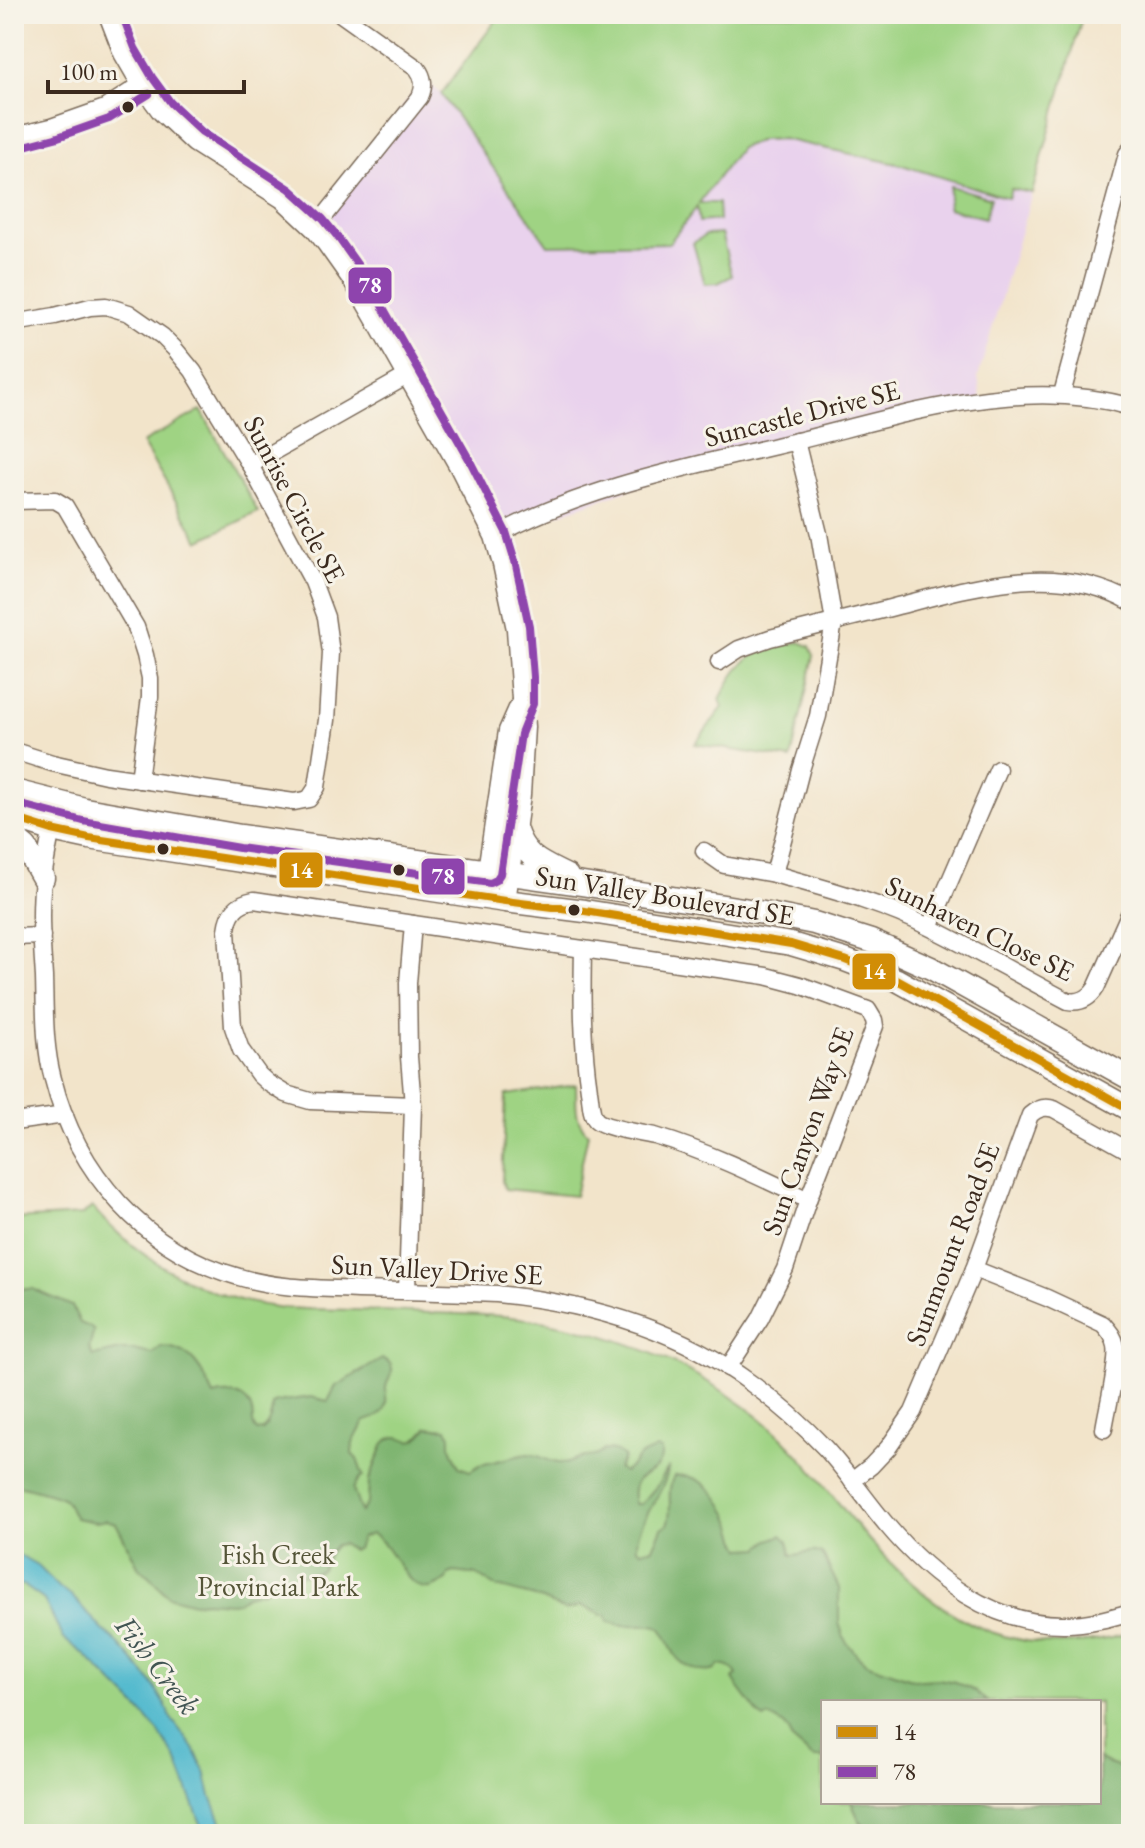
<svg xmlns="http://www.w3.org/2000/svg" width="1145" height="1848" viewBox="0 0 1145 1848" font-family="'EB Garamond',serif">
	<rect width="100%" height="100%" fill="#f7f3e8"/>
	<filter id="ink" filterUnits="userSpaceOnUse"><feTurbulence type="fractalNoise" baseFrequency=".0125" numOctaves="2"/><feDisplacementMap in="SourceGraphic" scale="16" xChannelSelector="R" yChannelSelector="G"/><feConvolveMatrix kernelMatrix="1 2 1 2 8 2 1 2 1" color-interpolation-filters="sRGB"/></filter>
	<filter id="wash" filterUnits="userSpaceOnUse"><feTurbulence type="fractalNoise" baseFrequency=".006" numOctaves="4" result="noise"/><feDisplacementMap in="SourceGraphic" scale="32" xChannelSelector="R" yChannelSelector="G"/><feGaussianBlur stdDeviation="1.8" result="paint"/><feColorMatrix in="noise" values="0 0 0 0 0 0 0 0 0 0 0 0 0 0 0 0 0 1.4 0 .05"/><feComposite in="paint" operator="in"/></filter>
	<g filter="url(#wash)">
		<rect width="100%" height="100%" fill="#f2e4ca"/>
		<polygon fill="#e9d2ed" points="423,79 442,94 548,245 669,243 740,148 761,140 782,139 1032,193 978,377 981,400 705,463 495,536 315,228"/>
		<g fill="#9fd383" stroke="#6d7e50" stroke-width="2" fill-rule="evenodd">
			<polygon points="501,14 1083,14 1032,193 1011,189 1008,198 902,165 782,139 761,140 740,148 699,203 718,203 719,220 699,222 697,207 669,243 548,245 441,94"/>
			<polygon points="950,186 991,198 985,218 948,208"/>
			<polygon points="721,234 732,276 718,283 705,284 693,243 706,235"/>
			<polygon points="201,410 258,512 199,541 142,443"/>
			<path d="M799,642L810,646L814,656L791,759L695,744L723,707L720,699C742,657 752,650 799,642Z"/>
			<path d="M576,1085C577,1104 573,1119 588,1133L575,1196L505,1189L502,1181L506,1095Z"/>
			<path d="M92,1207C140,1261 204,1298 276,1307C302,1310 329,1309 356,1310C398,1312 441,1313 484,1315L485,1316L487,1315C587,1321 681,1355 760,1418C797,1448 824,1485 853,1521C929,1614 1008,1668 1131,1633V1834H14V1219L83,1215ZM823,1702H1099V1802H823Z"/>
		</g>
		<g fill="#7fb571" stroke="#5d7048" stroke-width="2">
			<path d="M14,1289H33L72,1306L80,1323L90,1327L94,1331L89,1348L93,1356L121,1350H133L152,1354L161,1347C191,1346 204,1373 214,1396C229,1391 248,1394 252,1412C254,1421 251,1424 257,1431L263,1430C270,1423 272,1413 272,1404L277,1402L311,1397L328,1401L336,1386L382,1359C387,1361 390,1361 392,1368C393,1375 387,1380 386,1387C385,1396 389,1406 382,1413C378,1418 369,1419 364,1422L353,1443L352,1454L357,1459L363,1476L359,1479L353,1489L361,1512L368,1502L369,1480L384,1443C402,1428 406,1447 418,1438C422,1435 424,1431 428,1427L447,1429L450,1434V1445L459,1467L470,1471L480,1465L526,1454C538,1453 547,1462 559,1463C569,1464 576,1458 585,1457C594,1456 597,1457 604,1450C612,1450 619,1451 624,1458L618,1468L623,1472C631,1469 633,1462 640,1456C644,1453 651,1451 656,1448L661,1450C664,1482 626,1464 635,1504H641L657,1486L669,1466C664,1497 636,1519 637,1548L642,1551L653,1548L662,1528L667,1525C674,1509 665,1491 674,1476C704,1472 723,1500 733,1525C736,1533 737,1541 742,1549L760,1548L769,1540L782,1535C790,1540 789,1547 791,1555C803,1556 813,1547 823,1555L839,1588V1623L845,1640L857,1655L866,1663L909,1678L921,1680L938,1679L956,1682L973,1690L988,1702H823V1758H813L791,1739C791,1727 780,1722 770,1717L764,1719L760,1716L736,1684L733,1679L737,1675C733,1667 727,1666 719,1665L715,1670C703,1675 683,1667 675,1655C670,1647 667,1633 659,1627C649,1621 626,1630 608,1621L607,1616L581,1606L565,1610L535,1597L497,1587L477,1575L454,1572L449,1574L447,1580C442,1582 436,1587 430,1588C404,1592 395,1544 371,1534L361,1538L357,1549L352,1550L342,1544L336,1545L329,1553L322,1569L317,1572L290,1577L263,1591L246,1595L237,1602L231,1603L205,1601L194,1603L168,1596L149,1576L139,1568L116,1523L106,1520L96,1522L75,1518C71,1512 69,1505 65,1500C62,1496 21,1485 14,1485Z"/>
			<polygon points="1099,1758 1111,1765 1131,1771 1131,1834 877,1834 860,1822 851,1802 1099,1802"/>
		</g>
		<polygon fill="#51b9ce" stroke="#467276" stroke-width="2" points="14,1552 37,1565 60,1588 71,1595 102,1629 114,1639 151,1681 165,1704 170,1717 193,1747 205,1771 211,1796 226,1834 205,1834 176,1759 159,1732 136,1706 85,1655 64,1639 44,1600 23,1585 14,1585"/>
	</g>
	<g filter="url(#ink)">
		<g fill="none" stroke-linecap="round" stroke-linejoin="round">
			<defs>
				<g id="minor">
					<polyline points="14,136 51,127 105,108 142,84"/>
					<path d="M315,228L420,97C425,86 424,77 417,68L341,14"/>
					<polyline points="14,323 55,316 90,307 106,306 129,313 162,336 174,348 193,371 250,465 313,582 326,617 331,653 327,720 317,787 309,799 294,802 106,775 52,763 14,751"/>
					<polyline points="1062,394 1127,154 1131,149"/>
					<path d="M796,441L819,534L834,622L818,716L801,770L774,874C827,889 882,903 931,928C977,951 1022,977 1068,1001C1080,1003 1089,999 1096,988L1131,910"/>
					<polyline points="250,465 407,376"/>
					<polyline points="14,501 55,500 65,506 136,627 145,655 150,678 150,697 139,780"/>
					<path d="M495,536C582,488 688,467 784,444C896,418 1017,374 1131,407"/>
					<path d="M719,662L739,649L770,638C810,628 850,618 890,608C968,588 1056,559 1131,602"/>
					<path d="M57,803C52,829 46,855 43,880C39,913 42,945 44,977C45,1011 44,1046 53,1079C76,1172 145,1251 239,1277C278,1289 318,1288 358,1290C405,1291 451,1292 497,1294C587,1303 679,1329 752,1384C778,1403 803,1425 825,1448C847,1472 865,1499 886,1524C931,1578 992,1625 1065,1624C1088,1624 1110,1618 1131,1612"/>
					<polyline points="704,851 724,865 774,874"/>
					<polyline points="930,927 998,769"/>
					<polyline points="14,937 42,936"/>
					<path d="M583,949C582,997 582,1043 589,1090C591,1100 590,1113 596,1120C604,1128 642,1133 655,1136C709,1152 758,1176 808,1200"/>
					<path d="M413,1105L310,1101L286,1094L268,1083L259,1075L241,1050L233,1027L227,930C229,913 236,903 254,900L413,924"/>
					<polyline points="14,1122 65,1115"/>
					<path d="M974,1269L1047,1298L1103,1324C1109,1331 1114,1336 1116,1346C1119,1363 1107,1409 1104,1429"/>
					<polyline points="407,1291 413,1105 409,1057 408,983 413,924 766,976 800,985 868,1010 874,1020 875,1026 808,1200 785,1269 760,1319 728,1368"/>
					<path d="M852,1481L871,1466L888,1448L913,1412L974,1269L1030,1115C1038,1108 1045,1106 1054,1109L1131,1152"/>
				</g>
				<g id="tertiary">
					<polyline points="109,14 124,53 142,84 162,111 195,142 283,198 315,228 327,243 354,281 375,317 459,465 495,536 503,564 517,629 524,727 520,795 505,901"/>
					<polyline points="484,897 509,731 521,704"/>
				</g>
				<g id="secondary">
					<polyline points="14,791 85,809 241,836 582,884 743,909 814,923 871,941 931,968 1131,1079"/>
					<polyline points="14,818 52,830 89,838 505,901 585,911 791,944 845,960 897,980 1131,1110"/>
					<path d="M515,828C524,858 541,863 567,876"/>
					<polyline points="14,838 26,848 43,878"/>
				</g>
			</defs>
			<use href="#minor" stroke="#7b6b5a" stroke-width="19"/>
			<use href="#tertiary" stroke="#7b6b5a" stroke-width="23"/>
			<use href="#secondary" stroke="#7b6b5a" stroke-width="25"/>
			<use href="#minor" stroke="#fff" stroke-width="16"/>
			<use href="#tertiary" stroke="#fff" stroke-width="20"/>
			<use href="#secondary" stroke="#fff" stroke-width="22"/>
			<defs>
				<polyline id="bus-1" points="14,818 52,830 89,838 505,901 585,911 791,944 845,960 897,980 1131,1110"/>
				<g id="bus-2">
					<polyline points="17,148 55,138 109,119 149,94"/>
					<polyline points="14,803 83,821 239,848 490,883 496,880 500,874 521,734 533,704 533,677 529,626 515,561 506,532 469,459 364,274 337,236 323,219 290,189 202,132 171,103 152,77 135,48 122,14"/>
				</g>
			</defs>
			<use href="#bus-1" stroke="#f7f3e8" stroke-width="14"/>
			<use href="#bus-2" stroke="#f7f3e8" stroke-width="14"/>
			<use href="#bus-1" stroke="#d18d06" stroke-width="8"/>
			<use href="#bus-2" stroke="#8e44ad" stroke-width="8"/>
		</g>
	</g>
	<g fill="#3b2a1e" stroke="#f7f3e8" stroke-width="3">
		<circle cx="128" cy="107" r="7"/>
		<circle cx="163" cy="849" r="7"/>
		<circle cx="399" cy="870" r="7"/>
		<circle cx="574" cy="910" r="7"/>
	</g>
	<g text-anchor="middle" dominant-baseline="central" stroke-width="6" stroke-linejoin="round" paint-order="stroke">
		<g font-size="28" fill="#3b2a1e" stroke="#f7f3e8">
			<text transform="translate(802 413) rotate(-14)">Suncastle Drive SE</text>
			<text transform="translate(295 499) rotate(62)">Sunrise Circle SE</text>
			<text transform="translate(665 895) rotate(9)">Sun Valley Boulevard SE</text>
			<text transform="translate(980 928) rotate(26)">Sunhaven Close SE</text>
			<text transform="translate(807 1131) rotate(-70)">Sun Canyon Way SE</text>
			<text transform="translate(952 1244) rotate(-69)">Sunmount Road SE</text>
			<text transform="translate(437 1269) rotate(3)">Sun Valley Drive SE</text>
		</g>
		<g font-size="28" fill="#545437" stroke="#f7f3e8">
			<text x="278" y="1554">Fish Creek<tspan x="278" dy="32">Provincial Park</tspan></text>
		</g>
		<g font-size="30" font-style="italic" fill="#425553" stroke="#f7f3e8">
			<text transform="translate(158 1665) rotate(52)">Fish Creek</text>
		</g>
	</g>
	<g stroke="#f7f3e8" stroke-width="3">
		<rect x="347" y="266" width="46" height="39" rx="8" fill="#8e44ad"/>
		<rect x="278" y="851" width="46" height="38" rx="8" fill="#d18d06"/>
		<rect x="420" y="857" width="46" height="39" rx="8" fill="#8e44ad"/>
		<rect x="851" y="952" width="46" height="39" rx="8" fill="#d18d06"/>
	</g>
	<g font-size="22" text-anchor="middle" font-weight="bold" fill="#fff">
		<text x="370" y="293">78</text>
		<text x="301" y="878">14</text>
		<text x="443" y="884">78</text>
		<text x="874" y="979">14</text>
	</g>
	<rect width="1145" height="1848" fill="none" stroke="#f7f3e8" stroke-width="48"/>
	<rect x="821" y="1700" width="280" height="104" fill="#f7f3e8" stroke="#aca397" stroke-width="2"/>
	<rect x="837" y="1726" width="40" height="12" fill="#d18d06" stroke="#aca397" stroke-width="2"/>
	<text x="893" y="1740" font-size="24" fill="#3b2a1e">14</text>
	<rect x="837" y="1766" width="40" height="12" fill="#8e44ad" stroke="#aca397" stroke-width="2"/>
	<text x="893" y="1780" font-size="24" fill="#3b2a1e">78</text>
	<path d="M48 80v12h196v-12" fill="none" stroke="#3b2a1e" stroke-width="4"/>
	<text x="60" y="80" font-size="24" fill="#3b2a1e" stroke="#f7f3e8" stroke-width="6" paint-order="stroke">100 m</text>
</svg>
